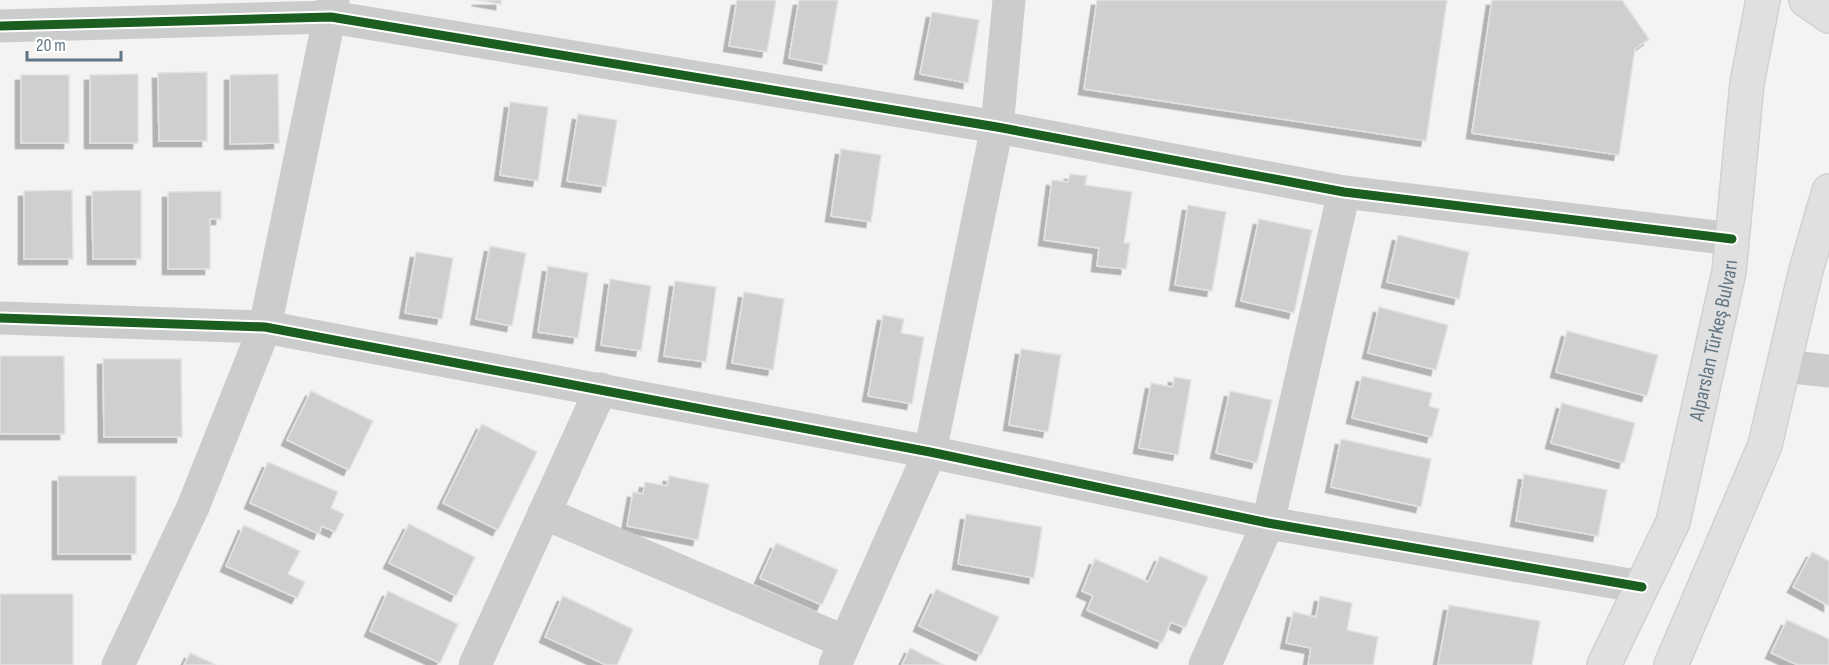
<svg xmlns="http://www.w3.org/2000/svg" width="1829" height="665" viewBox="0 0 1829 665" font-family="'Sofia Sans Condensed',sans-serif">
	<defs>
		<filter id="shadow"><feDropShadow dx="-5.5" dy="5.5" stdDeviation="0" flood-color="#0004"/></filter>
	</defs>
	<rect width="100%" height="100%" fill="#f4f3f1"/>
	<g fill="#cecfcf" stroke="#e3e2e1" stroke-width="1.5" filter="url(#shadow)">
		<polygon points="477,0 501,0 501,4"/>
		<polygon points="737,0 776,0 767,52 729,46"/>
		<polygon points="799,0 838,0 827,65 789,58"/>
		<polygon points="1097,0 1447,0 1426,141 1084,89"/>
		<polygon points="1492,0 1622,0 1649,39 1635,49 1619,155 1472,133"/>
		<polygon points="932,12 979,20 968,83 920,74"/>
		<polygon points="207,72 207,141 159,141 158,73"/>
		<polygon points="138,74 138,143 90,143 90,75"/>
		<polygon points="278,74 279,143 230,144 230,75"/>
		<rect x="21" y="75" width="48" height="68"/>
		<polygon points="510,102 548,107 538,181 500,175"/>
		<polygon points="578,114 617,120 606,187 567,181"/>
		<polygon points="841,149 881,155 871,222 831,216"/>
		<polygon points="1070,174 1087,176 1085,185 1132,192 1124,243 1130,243 1126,269 1097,266 1099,248 1044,240 1052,180 1068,182"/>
		<polygon points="72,190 73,259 24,259 24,191"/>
		<polygon points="141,190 141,259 93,259 92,191"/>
		<polygon points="221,191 221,219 210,219 210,269 168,269 168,192"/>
		<polygon points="1188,205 1226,212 1212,291 1175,285"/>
		<polygon points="1259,219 1312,230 1294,313 1241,301"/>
		<polygon points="1398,235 1469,252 1459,299 1387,282"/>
		<polygon points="490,246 526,253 512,326 476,319"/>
		<polygon points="416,252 453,258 442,319 405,313"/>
		<polygon points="548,266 588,273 578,338 538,332"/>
		<polygon points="610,279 651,286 641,351 601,345"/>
		<polygon points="675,281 716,287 706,362 664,356"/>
		<polygon points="744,292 784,299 773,370 732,363"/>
		<polygon points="1379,307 1448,325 1436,370 1368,353"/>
		<polygon points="883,315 904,319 901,333 924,337 912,404 868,396"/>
		<polygon points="1567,331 1658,355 1647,396 1556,372"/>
		<polygon points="1021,349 1061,355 1048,432 1009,425"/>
		<polygon points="0,356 64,356 65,434 0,434"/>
		<polygon points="103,359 181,359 182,437 104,437"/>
		<polygon points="1362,376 1432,393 1429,406 1439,409 1432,437 1352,418"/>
		<polygon points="1174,377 1191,380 1178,455 1139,448 1151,383 1173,387"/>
		<polygon points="311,391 373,421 349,470 287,440"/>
		<polygon points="1230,391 1272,400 1257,463 1216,453"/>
		<polygon points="1562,403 1635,423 1624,463 1551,443"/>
		<polygon points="482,424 537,452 498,530 443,503"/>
		<polygon points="1341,439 1431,459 1421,507 1331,487"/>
		<polygon points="268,462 338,492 331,508 344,514 335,532 322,526 319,534 250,503"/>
		<polygon points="1524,474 1607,490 1598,536 1516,521"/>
		<rect x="58" y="476" width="78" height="78"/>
		<polygon points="669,476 709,484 698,540 627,526 633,492 643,494 645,482 667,486"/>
		<polygon points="966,514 1042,527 1034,578 958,564"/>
		<polygon points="409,524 475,557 456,596 389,563"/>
		<polygon points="244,525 300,551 288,574 305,582 297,598 226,566"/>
		<polygon points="776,543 838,570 822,605 760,578"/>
		<polygon points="1812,552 1829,561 1829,606 1793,587"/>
		<polygon points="1160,556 1208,577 1185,628 1171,622 1162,643 1087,610 1093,596 1082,591 1095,559 1148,582"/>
		<polygon points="936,589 999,617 981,655 919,626"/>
		<polygon points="388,591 458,624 440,663 370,631"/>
		<rect x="0" y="594" width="73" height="71"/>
		<polygon points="563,596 633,629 617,665 606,665 545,637"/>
		<polygon points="1320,596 1352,603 1347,630 1378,637 1373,665 1308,665 1311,648 1286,643 1293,612 1316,617"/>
		<polygon points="1449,605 1540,621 1532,665 1438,665"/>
		<polygon points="1787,620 1829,639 1829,665 1798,665 1771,653"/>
		<polygon points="910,648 944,665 902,665"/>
		<polygon points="190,653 216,665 184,665"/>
	</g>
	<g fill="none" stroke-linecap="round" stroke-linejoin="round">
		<defs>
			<g id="major">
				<polyline points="1806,0 1829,16"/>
				<path id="s1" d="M1604,665L1673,522L1729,272L1747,83L1763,0"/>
				<polyline points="1671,665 1765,445 1806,270 1829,191"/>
			</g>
		</defs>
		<use href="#major" stroke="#d0d1d0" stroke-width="36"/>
		<g stroke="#cbcccc" stroke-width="33">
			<polyline points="0,26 331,17 997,127 1344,192 1732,239"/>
			<polyline points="0,318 265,327 930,452 1268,523 1642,587"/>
			<polyline points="1784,366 1829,371"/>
			<polyline points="544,513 845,642"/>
			<polyline points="118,665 193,507 265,327 333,0"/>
			<polyline points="475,665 601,389"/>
			<polyline points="835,665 930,452 997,127 1009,0"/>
			<polyline points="1205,665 1268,523 1344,192"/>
		</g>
		<use href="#major" stroke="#e0e0e0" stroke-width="33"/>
		<defs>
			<g id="cycleway">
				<polyline points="0,26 331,17 997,127 1344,192 1732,239"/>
				<polyline points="0,318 265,327 930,452 1268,523 1642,587"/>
			</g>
		</defs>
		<use href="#cycleway" stroke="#fff" stroke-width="13"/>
		<use href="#cycleway" stroke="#1b5e20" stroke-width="9"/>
	</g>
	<g text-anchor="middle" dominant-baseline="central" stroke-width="6" stroke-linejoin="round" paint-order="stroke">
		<g font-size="21" fill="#617684" stroke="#fff">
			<text stroke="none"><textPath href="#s1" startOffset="345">Alparslan Türkeş Bulvarı</textPath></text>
		</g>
	</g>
	<path d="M27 51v9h94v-9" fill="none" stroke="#617684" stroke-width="3"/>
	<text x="36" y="51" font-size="18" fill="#617684" stroke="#ffffff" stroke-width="4.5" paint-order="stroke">20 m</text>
</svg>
